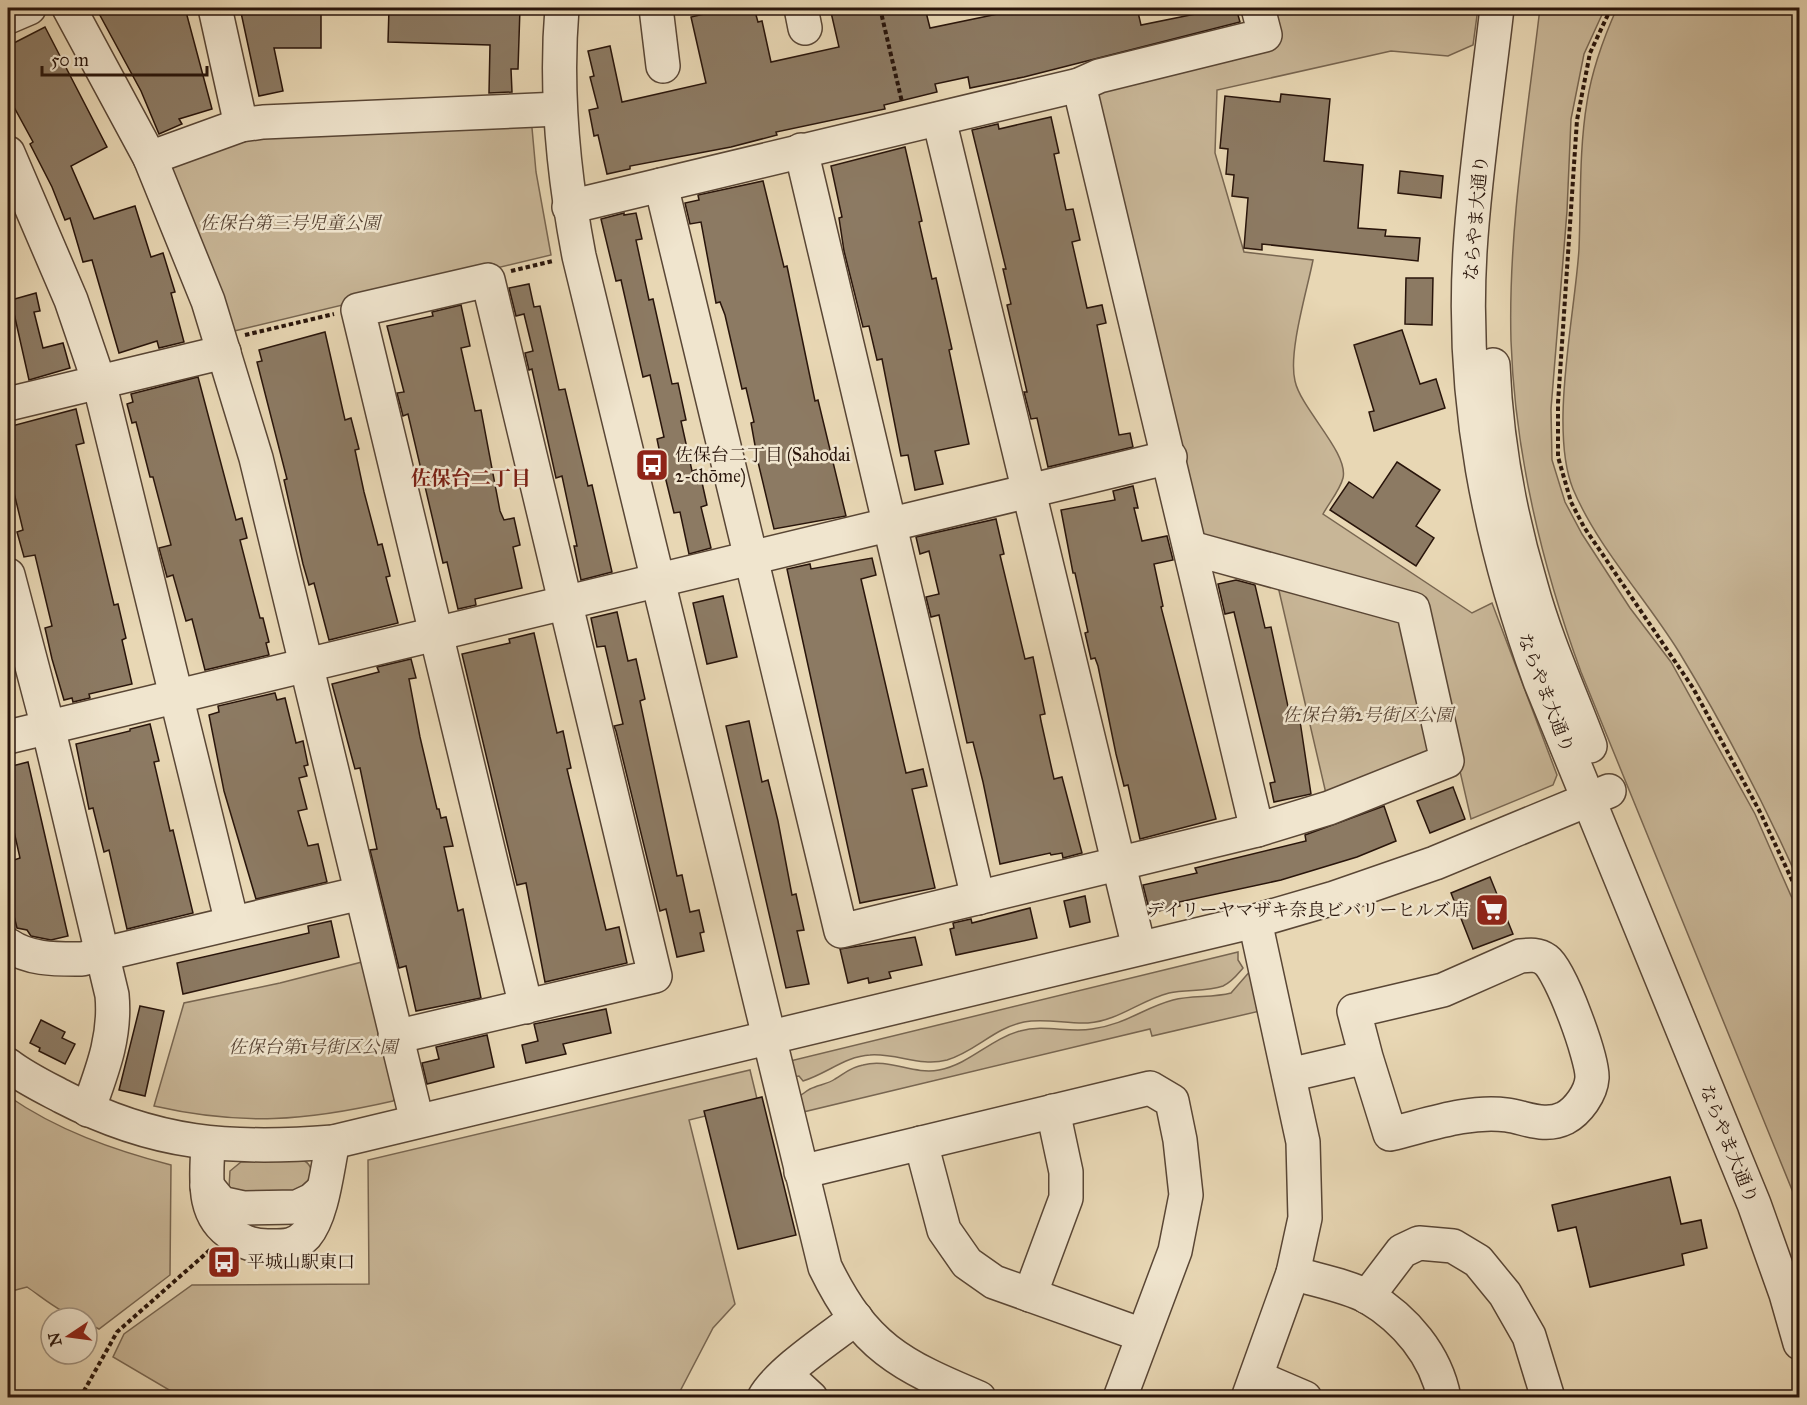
<svg xmlns="http://www.w3.org/2000/svg" width="1807" height="1405" viewBox="0 0 1807 1405" font-family="'IM FELL Great Primer','Noto Serif JP',serif">
	<rect width="100%" height="100%" fill="#e8d7b4"/>
	<filter id="stains"><feTurbulence type="fractalNoise" baseFrequency=".00333" numOctaves="4"/><feColorMatrix values="0 0 0 0 .2 0 0 0 0 .09 0 0 0 0 .02 0 0 0 .5 -.17"/></filter>
	<radialGradient id="worn" r=".72"><stop offset=".6" stop-color="#630" stop-opacity="0"/><stop offset="1" stop-color="#630" stop-opacity=".3"/></radialGradient>
	<g fill="#c8b697" stroke="#786651" stroke-width="1.5">
		<path d="M1267,8H1478L1473,45L1448,56L1391,51L1217,90L1215,153L1244,252L1313,260C1307,291 1288,352 1295,381C1301,409 1349,453 1343,478C1340,490 1329,503 1323,514L1472,613L1492,603L1557,775L1553,785L1471,819L1421,602L1208,542L1197,530L1092,96L1101,82L1275,41Z"/>
		<path d="M1540,8H1605L1584,54L1571,119L1567,211L1551,409L1552,460L1565,502L1582,534L1630,608L1671,662L1755,814L1799,914V1207L1581,672C1542,566 1515,455 1511,341C1508,230 1527,118 1540,8Z"/>
		<path d="M1617,8H1799V882C1764,803 1724,726 1679,652C1645,597 1598,548 1573,489C1549,430 1575,314 1579,249C1581,200 1579,150 1587,102C1592,70 1604,37 1617,8Z"/>
		<polygon points="525,121 532,128 536,172 551,255 230,332 168,176 175,160 243,136"/>
		<polygon points="1277,582 1395,615 1407,627 1435,744 1426,759 1327,798"/>
		<path d="M1238,952V960L1243,968C1237,975 1232,982 1223,986C1207,992 1186,989 1169,993C1141,1000 1118,1021 1088,1023C1066,1024 1045,1018 1024,1022C994,1028 975,1052 947,1060C920,1067 897,1053 870,1055C846,1056 826,1074 803,1081L799,1076L791,1077L786,1062Z"/>
		<path d="M366,961L398,1092L393,1101C306,1121 242,1126 154,1106L184,1003L280,983Z"/>
		<path d="M1251,970L1260,1011L1152,1036L1150,1029L799,1113L795,1098C802,1096 804,1092 810,1089C818,1085 828,1084 835,1079C845,1073 851,1067 863,1065C889,1058 913,1075 939,1070C970,1064 990,1039 1020,1031C1044,1024 1068,1033 1092,1029C1127,1024 1143,1008 1173,1000C1192,995 1212,998 1231,993Z"/>
		<polygon points="750,1070 758,1103 689,1120 735,1304 713,1328 677,1397 181,1397 113,1357 124,1334 192,1285 369,1284 368,1160"/>
		<path d="M8,1096C57,1130 113,1150 171,1165L170,1275L99,1329L87,1323V1318C65,1318 45,1299 27,1287L8,1292Z"/>
		<path d="M303,1160C316,1167 311,1178 309,1190L245,1198L229,1188L230,1171L241,1162Z"/>
	</g>
	<g fill="#8c7a63" stroke="#29150b" stroke-width="1.5">
		<polygon points="96,8 185,8 212,109 179,119 182,124 159,134 141,91"/>
		<polygon points="240,8 321,8 321,48 274,48 283,91 259,96"/>
		<polygon points="389,8 520,8 518,69 511,69 512,92 489,93 490,45 388,42"/>
		<polygon points="730,8 754,8 758,22 762,21 771,62 839,47 830,8 925,8 930,28 1026,8 1137,8 1141,25 1215,10 1214,8 1236,8 1240,22 1024,77 970,88 968,77 935,84 937,92 884,105 885,109 776,132 777,135 731,147 630,166 630,169 607,174 598,135 594,136 589,110 598,108 590,77 594,76 588,51 610,46 622,102 706,83 691,17"/>
		<polygon points="45,27 107,147 71,166 94,219 135,206 151,257 163,253 175,292 171,293 184,342 159,348 157,341 119,353 92,260 83,262 70,218 65,220 52,187 30,144 33,142 8,96 8,46"/>
		<polygon points="1281,94 1330,99 1324,161 1363,165 1358,228 1386,230 1385,236 1420,238 1418,261 1262,244 1262,250 1244,248 1248,198 1232,196 1234,175 1226,174 1228,149 1220,148 1225,96 1280,102"/>
		<polygon points="1051,117 1059,153 1054,154 1066,210 1073,209 1080,240 1072,242 1087,308 1102,305 1106,323 1097,325 1119,435 1130,433 1133,447 1048,467 1037,418 1031,419 1024,392 1027,392 1007,305 1011,304 1003,269 1006,269 972,130 998,124 999,129"/>
		<polygon points="905,147 922,221 919,222 932,279 936,278 952,349 949,350 969,444 935,451 943,484 915,490 908,455 901,456 882,359 877,360 869,326 863,327 844,251 839,218 842,217 831,166"/>
		<polygon points="1400,171 1443,176 1441,198 1398,193"/>
		<polygon points="763,181 784,267 787,266 815,401 818,400 846,516 774,529 758,462 751,423 754,422 746,388 742,389 725,315 720,302 716,303 701,222 690,224 685,203 699,200 698,195"/>
		<polygon points="624,213 624,215 636,213 642,239 636,240 649,300 653,299 672,384 678,383 686,420 681,421 692,471 699,469 707,505 701,507 711,548 689,554 680,512 674,513 663,468 657,439 664,437 650,375 643,377 621,280 616,281 601,219"/>
		<polygon points="1406,278 1433,278 1432,325 1405,324"/>
		<polygon points="529,284 534,307 540,306 559,390 565,389 588,486 592,485 612,572 581,580 574,546 577,546 562,476 556,478 532,369 529,370 525,353 533,351 524,314 516,316 509,288"/>
		<polygon points="36,293 40,311 34,312 43,348 63,343 70,368 29,380 11,300"/>
		<polygon points="461,305 470,346 461,348 475,411 481,410 500,511 504,520 514,518 520,545 513,547 522,588 475,599 476,605 458,609 447,562 443,563 408,414 403,416 397,393 404,392 387,326 433,316 432,312"/>
		<polygon points="1402,330 1420,384 1436,379 1445,408 1374,431 1369,412 1374,411 1354,345"/>
		<polygon points="325,332 345,420 351,418 359,449 355,450 364,492 378,545 382,544 390,576 386,577 398,623 329,640 314,583 309,585 303,564 284,480 287,479 257,362 262,361 259,350"/>
		<polygon points="198,377 236,520 242,518 247,538 240,540 260,618 263,618 269,642 266,643 269,655 205,670 192,619 186,621 173,575 167,577 159,548 171,545 153,477 150,477 136,422 132,423 127,404 133,402 131,394"/>
		<polygon points="76,409 84,443 76,445 114,605 118,604 126,638 122,640 132,684 89,694 90,698 73,702 72,698 64,700 52,659 45,628 52,626 35,555 24,557 17,532 23,530 8,468 8,427"/>
		<polygon points="1397,462 1440,490 1416,526 1434,538 1416,566 1330,510 1349,482 1373,498"/>
		<polygon points="1133,486 1138,508 1134,508 1142,541 1167,536 1173,560 1154,564 1163,606 1161,607 1216,819 1140,839 1128,785 1124,786 1116,754 1098,666 1095,658 1091,659 1085,633 1088,632 1075,573 1073,573 1061,510 1115,500 1113,491"/>
		<polygon points="996,519 1004,554 1000,555 1025,659 1033,657 1045,714 1040,715 1041,721 1054,779 1062,777 1082,853 1063,858 1062,853 1051,855 1050,853 1000,864 983,782 973,742 967,743 939,615 931,617 926,597 939,594 929,551 920,554 916,537"/>
		<polygon points="872,558 876,575 861,579 906,773 923,769 927,786 912,789 935,888 860,903 787,569 810,564 811,569"/>
		<polygon points="1236,580 1255,585 1265,628 1271,627 1290,716 1292,715 1294,722 1300,721 1311,794 1274,802 1270,783 1275,782 1234,612 1225,614 1218,584"/>
		<polygon points="723,596 737,657 707,664 693,603"/>
		<polygon points="617,612 628,661 636,659 645,699 640,701 677,876 682,875 690,912 699,910 704,932 700,933 704,951 677,957 666,909 660,911 616,731 614,726 623,724 605,646 597,647 591,618"/>
		<polygon points="534,633 557,733 563,731 571,768 567,769 606,930 619,927 627,963 545,982 526,883 517,885 462,654 510,643 509,639"/>
		<polygon points="411,659 416,678 409,679 420,737 437,809 439,809 441,818 446,817 453,846 444,847 458,911 463,909 481,998 416,1011 406,966 399,968 370,850 377,849 360,768 355,769 332,684 379,672 377,667"/>
		<polygon points="275,693 277,700 285,698 296,743 303,741 308,765 304,766 307,776 299,778 307,809 298,811 308,846 318,844 327,882 256,899 224,791 209,715 219,712 218,706"/>
		<polygon points="749,721 762,782 768,780 778,821 792,895 796,894 804,930 797,931 809,984 786,988 726,726"/>
		<polygon points="150,724 159,761 154,762 170,831 173,830 193,913 127,929 109,850 104,852 93,808 89,809 76,744 130,731 130,729"/>
		<polygon points="28,762 68,936 51,940 31,936 27,930 17,928 12,908 8,909 8,862 20,858 8,805 8,767"/>
		<polygon points="1453,787 1465,819 1430,833 1417,801"/>
		<polygon points="1384,806 1396,841 1357,857 1281,880 1179,902 1180,906 1150,913 1143,885 1197,873 1195,868 1306,841 1305,835"/>
		<polygon points="1490,877 1513,934 1473,949 1451,893"/>
		<polygon points="1085,896 1090,922 1070,927 1064,901"/>
		<polygon points="1030,908 1037,938 956,955 950,929 954,928 953,923 971,919 972,923"/>
		<polygon points="331,921 339,957 183,994 177,963 309,933 308,926"/>
		<polygon points="915,937 922,965 889,972 891,978 869,983 868,978 848,983 840,949"/>
		<polygon points="140,1006 164,1011 145,1096 119,1090"/>
		<polygon points="606,1009 611,1033 563,1044 566,1054 526,1063 522,1045 538,1041 534,1024"/>
		<polygon points="41,1020 65,1032 62,1038 75,1044 65,1064 39,1051 40,1048 30,1043"/>
		<polygon points="487,1035 494,1067 427,1084 422,1063 439,1059 436,1047"/>
		<polygon points="762,1097 796,1235 738,1249 704,1111"/>
		<polygon points="1670,1177 1681,1224 1701,1220 1707,1248 1682,1254 1684,1265 1590,1287 1576,1227 1558,1231 1552,1205"/>
	</g>
	<g fill="none" stroke-linecap="round" stroke-linejoin="round">
		<defs>
			<g id="minor">
				<polyline points="69,8 150,158 208,301 256,458 417,1121"/>
				<polyline points="215,8 241,125"/>
				<path d="M562,8C555,91 563,173 579,256L825,1267C864,1347 900,1365 979,1398"/>
				<polyline points="656,8 663,66"/>
				<polyline points="801,8 805,28"/>
				<path d="M1497,8C1488,88 1475,170 1470,251C1461,401 1489,540 1540,681L1754,1204L1786,1294L1800,1343"/>
				<polyline points="8,17 29,8"/>
				<polyline points="1079,85 1257,830"/>
				<polyline points="939,119 1139,948"/>
				<polyline points="801,150 978,898"/>
				<polyline points="8,153 71,300 99,382 232,923"/>
				<polyline points="150,158 241,125 263,122 559,109"/>
				<polyline points="661,185 841,931 1257,830 1329,808 1447,761 1413,609 1191,548"/>
				<polyline points="569,207 1079,85 1099,76 1265,35 1258,8"/>
				<path d="M1493,365C1496,438 1510,516 1531,586C1546,641 1570,693 1590,746"/>
				<polyline points="8,404 224,352"/>
				<path d="M8,575L48,727L112,995C116,1037 102,1071 88,1110"/>
				<polyline points="8,737 1170,457"/>
				<path d="M8,945C30,960 56,959 82,959L361,893"/>
				<polyline points="395,1037 655,976 488,280 358,310 526,1007"/>
				<path d="M8,1065C25,1078 44,1087 63,1097C155,1145 231,1150 333,1142L1255,921L1334,898L1435,863L1609,791"/>
				<path d="M1289,1075L1366,1057L1354,1011L1443,990L1520,956C1530,955 1538,954 1546,960C1561,971 1593,1059 1592,1078C1591,1093 1578,1111 1565,1118C1545,1128 1527,1118 1507,1115C1468,1110 1428,1125 1390,1134L1366,1057"/>
				<path d="M208,1143C207,1176 200,1215 233,1235C245,1243 254,1246 268,1246C283,1246 295,1247 306,1235C323,1215 327,1168 333,1142"/>
				<polyline points="921,1143 944,1230 967,1263 994,1282 1142,1335"/>
				<polyline points="801,1172 1150,1088 1172,1101 1180,1140 1186,1195 1175,1251 1120,1398"/>
				<polyline points="207,1186 221,1203 244,1208 297,1207 312,1200 322,1191"/>
				<path d="M1293,1273C1315,1280 1348,1286 1368,1297C1405,1319 1436,1355 1444,1398"/>
				<polyline points="1030,1295 1066,1198 1066,1172 1053,1111"/>
				<polyline points="1367,1297 1402,1251 1419,1243 1453,1246 1478,1261 1505,1294 1529,1336 1548,1398"/>
				<polyline points="785,1374 811,1398"/>
				<polyline points="1256,1377 1305,1398"/>
				<path d="M764,1398C778,1372 832,1337 856,1318"/>
				<polyline points="1248,1398 1293,1273 1305,1218 1303,1142 1255,921"/>
			</g>
		</defs>
		<use href="#minor" stroke="#594635" stroke-width="36"/>
		<g stroke="#29150b" stroke-width="4" stroke-dasharray="4.5 3" stroke-linecap="butt">
			<polyline points="880,8 902,102"/>
			<polyline points="1611,8 1590,53 1577,120 1558,403 1558,457 1571,502 1584,527 1693,688 1760,812 1800,897"/>
			<polyline points="511,271 553,261"/>
			<polyline points="245,335 334,314"/>
			<polyline points="80,1398 117,1332 211,1249"/>
		</g>
		<use href="#minor" stroke="#f0e5ce" stroke-width="33"/>
	</g>
	<defs>
		<symbol id="bus-square" viewBox="-11 -11 22 22"><rect x="-9" y="-9" width="18" height="18" rx="4" fill="#8f2418" stroke="#f0e5ce"/><path d="M-5-6H5V4H4V6H2V4H-2V6H-4V4H-5ZM-3.5-4V0h7V-4ZM-3.5 1.2v1.5H-2V1.2ZM2 1.2v1.5H3.5V1.2Z" fill="#fff"/></symbol>
		<symbol id="supermarket-square" viewBox="-11 -11 22 22"><rect x="-9" y="-9" width="18" height="18" rx="4" fill="#8f2418" stroke="#f0e5ce"/><path d="M-6-5.5h2.5l.6 2H6L4.5 2H-2.5L-4.4-4H-6ZM-1.5 3.2a1.3 1.3 0 1 0 .1 0ZM3 3.2a1.3 1.3 0 1 0 .1 0Z" fill="#fff"/></symbol>
	</defs>
	<g fill-rule="evenodd">
		<use href="#bus-square" x="633" y="446" width="38" height="38"/>
		<use href="#supermarket-square" x="1473" y="891" width="38" height="38"/>
		<use href="#bus-square" x="205" y="1243" width="38" height="38"/>
	</g>
	<g text-anchor="middle" dominant-baseline="central" stroke-width="5" stroke-linejoin="round" paint-order="stroke">
		<g font-size="18" fill="#29150b" stroke="#f0e5ce">
			<text transform="translate(1476 218) rotate(-85)">ならやま大通り</text>
			<text transform="translate(1546 693) rotate(69)">ならやま大通り</text>
			<text transform="translate(1729 1144) rotate(68)">ならやま大通り</text>
		</g>
		<g font-size="18" font-style="italic" fill="#594535" stroke="#f0e5ce">
			<text x="290" y="223">佐保台第三号児童公園</text>
			<text x="1368" y="715">佐保台第2号街区公園</text>
			<text x="313" y="1047">佐保台第1号街区公園</text>
		</g>
		<g font-size="18" fill="#29150b" stroke="#f0e5ce" text-anchor="start">
			<text x="675" y="455">佐保台二丁目 (Sahodai<tspan x="675" dy="21">2-chōme)</tspan></text>
			<text x="1469" y="910" text-anchor="end">デイリーヤマザキ奈良ビバリーヒルズ店</text>
			<text x="247" y="1262">平城山駅東口</text>
		</g>
		<g font-size="20" font-weight="bold" fill="#7a1f14" stroke="#f0e5ce">
			<text x="471" y="478">佐保台二丁目</text>
		</g>
	</g>
	<rect width="1807" height="1405" fill="none" stroke="#e8d7b4" stroke-width="30"/>
	<rect x="9" y="9" width="1789" height="1387" fill="none" stroke="#29150b" stroke-width="3"/>
	<rect x="15" y="15" width="1777" height="1375" fill="none" stroke="#29150b" stroke-width="1.5"/>
	<g transform="translate(69 1336) rotate(257)"><circle r="28" fill="#f0e5ce" stroke="#a09280" stroke-width="1.5"/>
	<path d="M0-4.5L10 22L0 15L-10 22Z" fill="#8f2418"/>
	<text y="-9" font-size="16" font-weight="bold" text-anchor="middle" fill="#29150b">N</text>
	</g>
	<path d="M42 66v9h165v-9" fill="none" stroke="#29150b" stroke-width="3"/>
	<text x="51" y="66" font-size="18" fill="#29150b" stroke="#f0e5ce" stroke-width="4.5" paint-order="stroke">50 m</text>
	<rect width="100%" height="100%" filter="url(#stains)"/>
	<rect width="100%" height="100%" fill="url(#worn)"/>
</svg>
